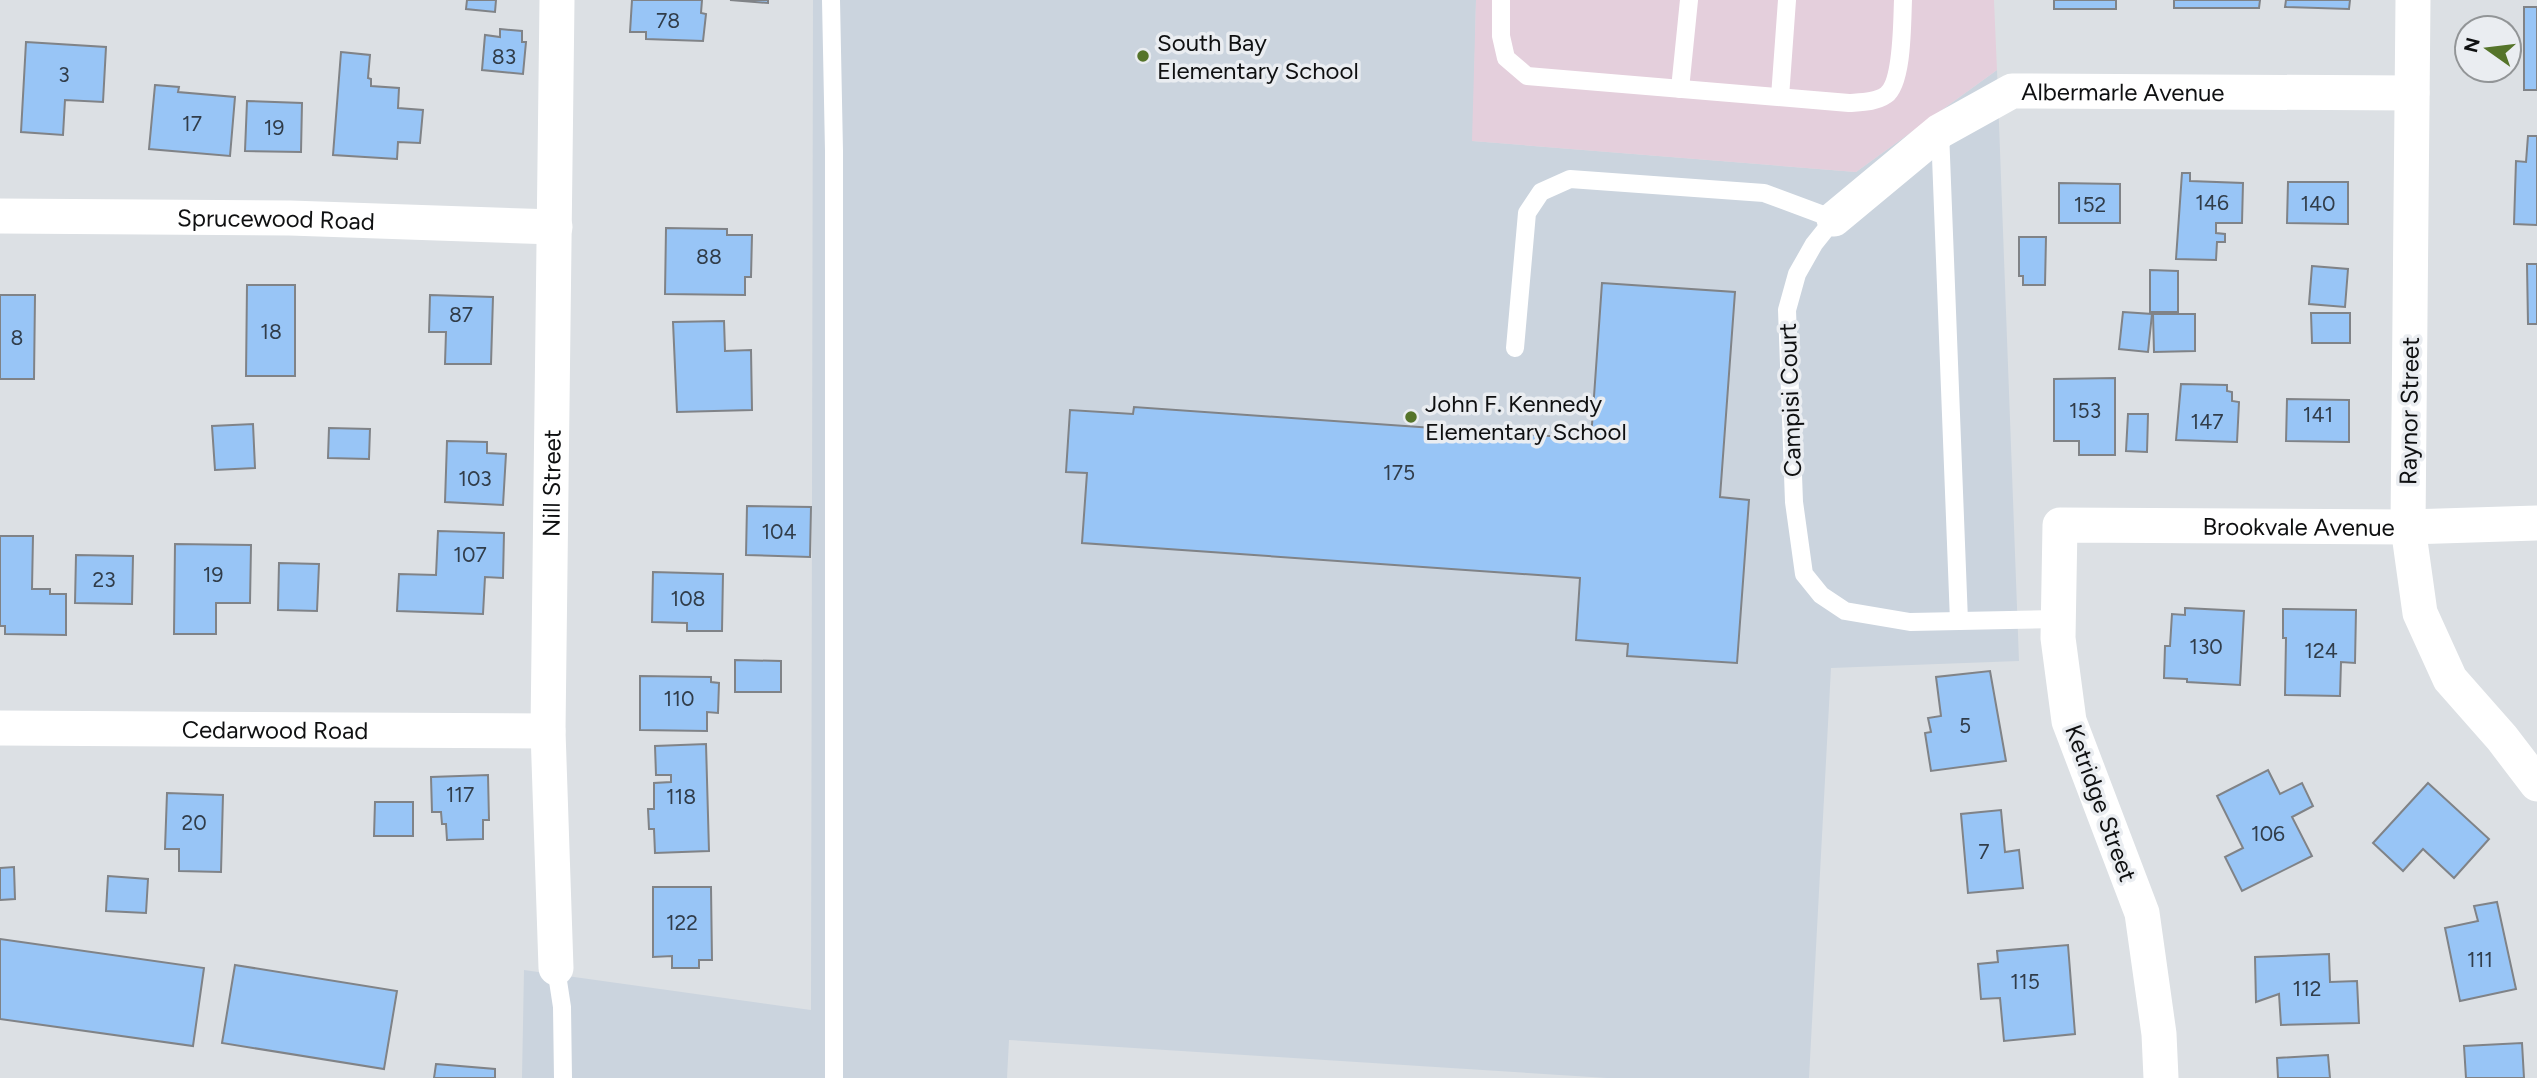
<svg xmlns="http://www.w3.org/2000/svg" width="2537" height="1078" viewBox="0 0 2537 1078" font-family="Figtree,sans-serif">
	<rect width="100%" height="100%" fill="#dce0e4"/>
	<polygon fill="#cbd4de" points="813,0 1476,0 1473,141 1856,172 1997,70 2019,661 1831,668 1809,1078 1607,1078 1009,1040 1007,1078 522,1078 524,970 811,1010"/>
	<polygon fill="#e4cfdc" points="1476,0 1994,0 1997,70 1856,172 1472,141"/>
	<g fill="#98c5f6" stroke="#808387" stroke-width="2">
		<polygon points="467,0 496,0 495,12 466,9"/>
		<polygon points="632,0 702,0 701,13 706,14 703,41 646,39 646,32 630,32"/>
		<polygon points="730,0 768,0 768,3"/>
		<rect x="2054" y="0" width="62" height="9"/>
		<polygon points="2174,0 2260,0 2259,8 2174,8"/>
		<polygon points="2286,0 2350,0 2349,9 2285,7"/>
		<rect x="2524" y="7" width="13" height="83"/>
		<polygon points="500,29 522,31 522,42 526,42 523,74 482,70 485,35 500,37"/>
		<polygon points="26,42 106,47 103,102 65,100 63,135 21,132"/>
		<polygon points="341,52 370,55 368,78 371,79 371,86 399,88 398,108 423,110 420,143 398,142 397,159 333,155"/>
		<polygon points="155,85 179,87 178,92 235,97 230,156 149,149"/>
		<polygon points="247,101 302,103 301,152 245,151"/>
		<polygon points="2528,136 2537,136 2537,225 2514,224 2516,161 2526,162"/>
		<polygon points="2182,173 2190,173 2190,181 2243,183 2242,223 2216,223 2216,233 2225,234 2225,242 2217,242 2216,260 2176,259"/>
		<polygon points="2288,182 2348,182 2348,224 2287,223"/>
		<polygon points="2059,183 2120,184 2120,223 2059,223"/>
		<polygon points="666,228 727,229 727,235 752,235 751,277 745,277 745,295 665,294"/>
		<polygon points="2019,237 2046,237 2045,285 2023,285 2023,276 2019,276"/>
		<polygon points="2527,264 2537,264 2537,324 2528,324"/>
		<polygon points="2312,266 2348,269 2345,307 2309,304"/>
		<polygon points="2150,270 2178,271 2178,312 2150,312"/>
		<polygon points="1602,283 1735,292 1720,497 1749,500 1737,663 1627,656 1628,644 1576,640 1580,578 1082,543 1087,473 1066,472 1070,410 1133,414 1134,407 1591,439"/>
		<polygon points="247,285 295,285 295,376 246,376"/>
		<polygon points="0,295 35,295 34,379 0,379"/>
		<polygon points="430,295 493,297 491,364 445,364 446,332 429,332"/>
		<polygon points="2123,312 2152,314 2148,352 2119,349"/>
		<polygon points="2311,313 2350,313 2350,343 2312,343"/>
		<polygon points="2153,314 2195,314 2195,351 2154,352"/>
		<polygon points="724,321 725,351 751,350 752,410 677,412 673,322"/>
		<polygon points="2115,378 2115,455 2079,455 2079,441 2054,441 2054,379"/>
		<polygon points="2181,384 2227,385 2227,391 2232,392 2232,401 2239,402 2237,442 2176,440"/>
		<polygon points="2287,399 2349,400 2349,442 2286,441"/>
		<polygon points="2128,414 2148,414 2147,452 2126,451"/>
		<polygon points="253,424 255,468 215,470 212,426"/>
		<polygon points="329,428 370,429 369,459 328,458"/>
		<polygon points="447,441 487,442 487,453 506,454 503,505 445,502"/>
		<polygon points="747,506 811,507 810,557 746,555"/>
		<polygon points="438,531 504,533 503,578 485,577 483,614 397,611 399,574 436,575"/>
		<polygon points="0,536 33,536 32,589 50,589 50,594 66,594 66,635 5,634 5,626 0,626"/>
		<polygon points="175,544 251,545 250,603 216,603 216,634 174,634"/>
		<polygon points="76,555 133,556 132,604 75,603"/>
		<polygon points="279,563 319,564 317,611 278,610"/>
		<polygon points="653,572 723,574 722,631 687,631 687,623 652,622"/>
		<polygon points="2185,608 2244,611 2240,685 2187,682 2187,679 2164,678 2165,646 2170,646 2172,614 2185,615"/>
		<polygon points="2283,609 2356,610 2355,663 2341,662 2340,696 2285,695 2286,638 2283,638"/>
		<polygon points="735,660 781,661 781,692 735,692"/>
		<polygon points="1990,671 2006,761 1931,771 1925,733 1931,732 1928,718 1941,716 1936,677"/>
		<polygon points="640,676 711,677 711,682 719,683 718,713 707,712 707,731 640,730"/>
		<polygon points="706,744 709,851 655,853 654,829 649,829 648,809 654,809 654,783 671,782 671,775 656,775 655,746"/>
		<polygon points="2268,770 2280,794 2302,783 2313,806 2292,817 2312,856 2242,891 2225,857 2243,848 2217,796"/>
		<polygon points="488,775 489,820 483,820 483,839 447,840 446,824 442,824 441,812 432,812 431,777"/>
		<polygon points="2428,783 2489,839 2454,878 2423,849 2403,871 2373,843"/>
		<polygon points="167,793 223,795 221,872 179,871 179,849 165,849"/>
		<polygon points="375,802 413,802 413,836 374,836"/>
		<polygon points="2001,810 2005,852 2019,850 2023,888 1968,893 1961,814"/>
		<polygon points="14,867 15,899 0,900 0,868"/>
		<polygon points="108,876 148,879 146,913 106,911"/>
		<polygon points="653,887 711,887 712,960 699,960 699,968 672,968 672,956 653,957"/>
		<polygon points="2497,902 2516,989 2460,1001 2445,928 2478,921 2474,906"/>
		<polygon points="0,939 204,968 193,1046 0,1019"/>
		<polygon points="2068,945 2075,1034 2004,1041 2000,998 1981,999 1978,964 1998,962 1997,951"/>
		<polygon points="2329,954 2330,982 2357,981 2359,1023 2281,1025 2279,994 2256,1002 2255,957"/>
		<polygon points="235,965 397,991 384,1069 222,1043"/>
		<polygon points="2522,1043 2524,1078 2466,1078 2464,1046"/>
		<polygon points="2328,1055 2330,1078 2278,1078 2277,1058"/>
		<polygon points="436,1064 495,1069 495,1078 434,1078"/>
	</g>
	<g fill="none" stroke-linecap="round" stroke-linejoin="round">
		<g stroke="#fff" stroke-width="18">
			<polyline points="831,0 834,151 834,1078"/>
			<path d="M1501,0V36L1506,58L1527,76L1849,103C1862,102 1876,102 1886,95C1903,83 1902,21 1903,0"/>
			<polyline points="1680,89 1689,0"/>
			<polyline points="1780,97 1787,0"/>
			<polyline points="1940,131 1959,621"/>
			<polyline points="1515,348 1527,213 1541,192 1570,179 1764,193 1834,219 1814,244 1797,274 1787,310 1794,502 1804,574 1821,595 1845,611 1910,622 2058,619"/>
			<polyline points="556,968 562,1007 563,1078"/>
		</g>
		<g stroke="#fff" stroke-width="35">
			<polyline points="2413,0 2408,527 2420,613 2450,679 2502,738 2537,784"/>
			<path id="s1" d="M0,216L290,218L555,227"/>
			<path id="s2" d="M1834,219L1940,131L2012,91L2412,93"/>
			<path id="s3" d="M0,728L548,731"/>
			<path id="s4" d="M556,968L548,731L557,0"/>
			<path id="s5" d="M2161,1078L2159,1034L2142,913L2069,721L2058,638L2060,525L2408,527L2537,523"/>
		</g>
	</g>
	<g fill="#55742a" stroke="#eaedf1" stroke-width="2.5">
		<circle cx="1143" cy="56" r="7"/>
		<circle cx="1411" cy="417" r="7"/>
	</g>
	<g text-anchor="middle" dominant-baseline="central" stroke-width="7" stroke-linejoin="round" paint-order="stroke">
		<g font-size="21" fill="#313d4a">
			<text x="668" y="20">78</text>
			<text x="504" y="56">83</text>
			<text x="64" y="74">3</text>
			<text x="192" y="123">17</text>
			<text x="274" y="127">19</text>
			<text x="2212" y="202">146</text>
			<text x="2318" y="203">140</text>
			<text x="2090" y="204">152</text>
			<text x="709" y="256">88</text>
			<text x="461" y="314">87</text>
			<text x="271" y="331">18</text>
			<text x="17" y="337">8</text>
			<text x="2085" y="410">153</text>
			<text x="2318" y="414">141</text>
			<text x="2207" y="421">147</text>
			<text x="1399" y="472">175</text>
			<text x="475" y="478">103</text>
			<text x="779" y="531">104</text>
			<text x="470" y="554">107</text>
			<text x="213" y="574">19</text>
			<text x="104" y="579">23</text>
			<text x="688" y="598">108</text>
			<text x="2206" y="646">130</text>
			<text x="2321" y="650">124</text>
			<text x="679" y="698">110</text>
			<text x="1965" y="725">5</text>
			<text x="460" y="794">117</text>
			<text x="681" y="796">118</text>
			<text x="194" y="822">20</text>
			<text x="2268" y="833">106</text>
			<text x="1984" y="851">7</text>
			<text x="682" y="922">122</text>
			<text x="2480" y="959">111</text>
			<text x="2025" y="981">115</text>
			<text x="2307" y="988">112</text>
		</g>
		<g font-size="24" fill="#0f1011" stroke="#eaedf1" text-anchor="start">
			<text x="1157" y="42">South Bay<tspan x="1157" dy="28">Elementary School</tspan></text>
			<text x="1425" y="403">John F. Kennedy<tspan x="1425" dy="28">Elementary School</tspan></text>
		</g>
		<g font-size="24" fill="#0f1011" stroke="#eaedf1">
			<text stroke="none"><textPath href="#s2" startOffset="331">Albermarle Avenue</textPath></text>
			<text stroke="none"><textPath href="#s1" startOffset="276">Sprucewood Road</textPath></text>
			<text transform="translate(1790 400) rotate(-92)">Campisi Court</text>
			<text transform="translate(2409 411) rotate(-89)">Raynor Street</text>
			<text stroke="none"><textPath href="#s4" startOffset="485">Nill Street</textPath></text>
			<text stroke="none"><textPath href="#s5" startOffset="807">Brookvale Avenue</textPath></text>
			<text stroke="none"><textPath href="#s3" startOffset="275">Cedarwood Road</textPath></text>
			<text transform="translate(2101 803) rotate(70)">Ketridge Street</text>
		</g>
	</g>
	<g transform="translate(2488 49) rotate(284)"><circle r="33" fill="#eaedf1" stroke="#929597" stroke-width="2"/>
	<path d="M0-5L12 26L0 18L-12 26Z" fill="#55742a"/>
	<text y="-10" font-size="19" font-weight="bold" text-anchor="middle" fill="#0f1011">N</text>
	</g>
</svg>
